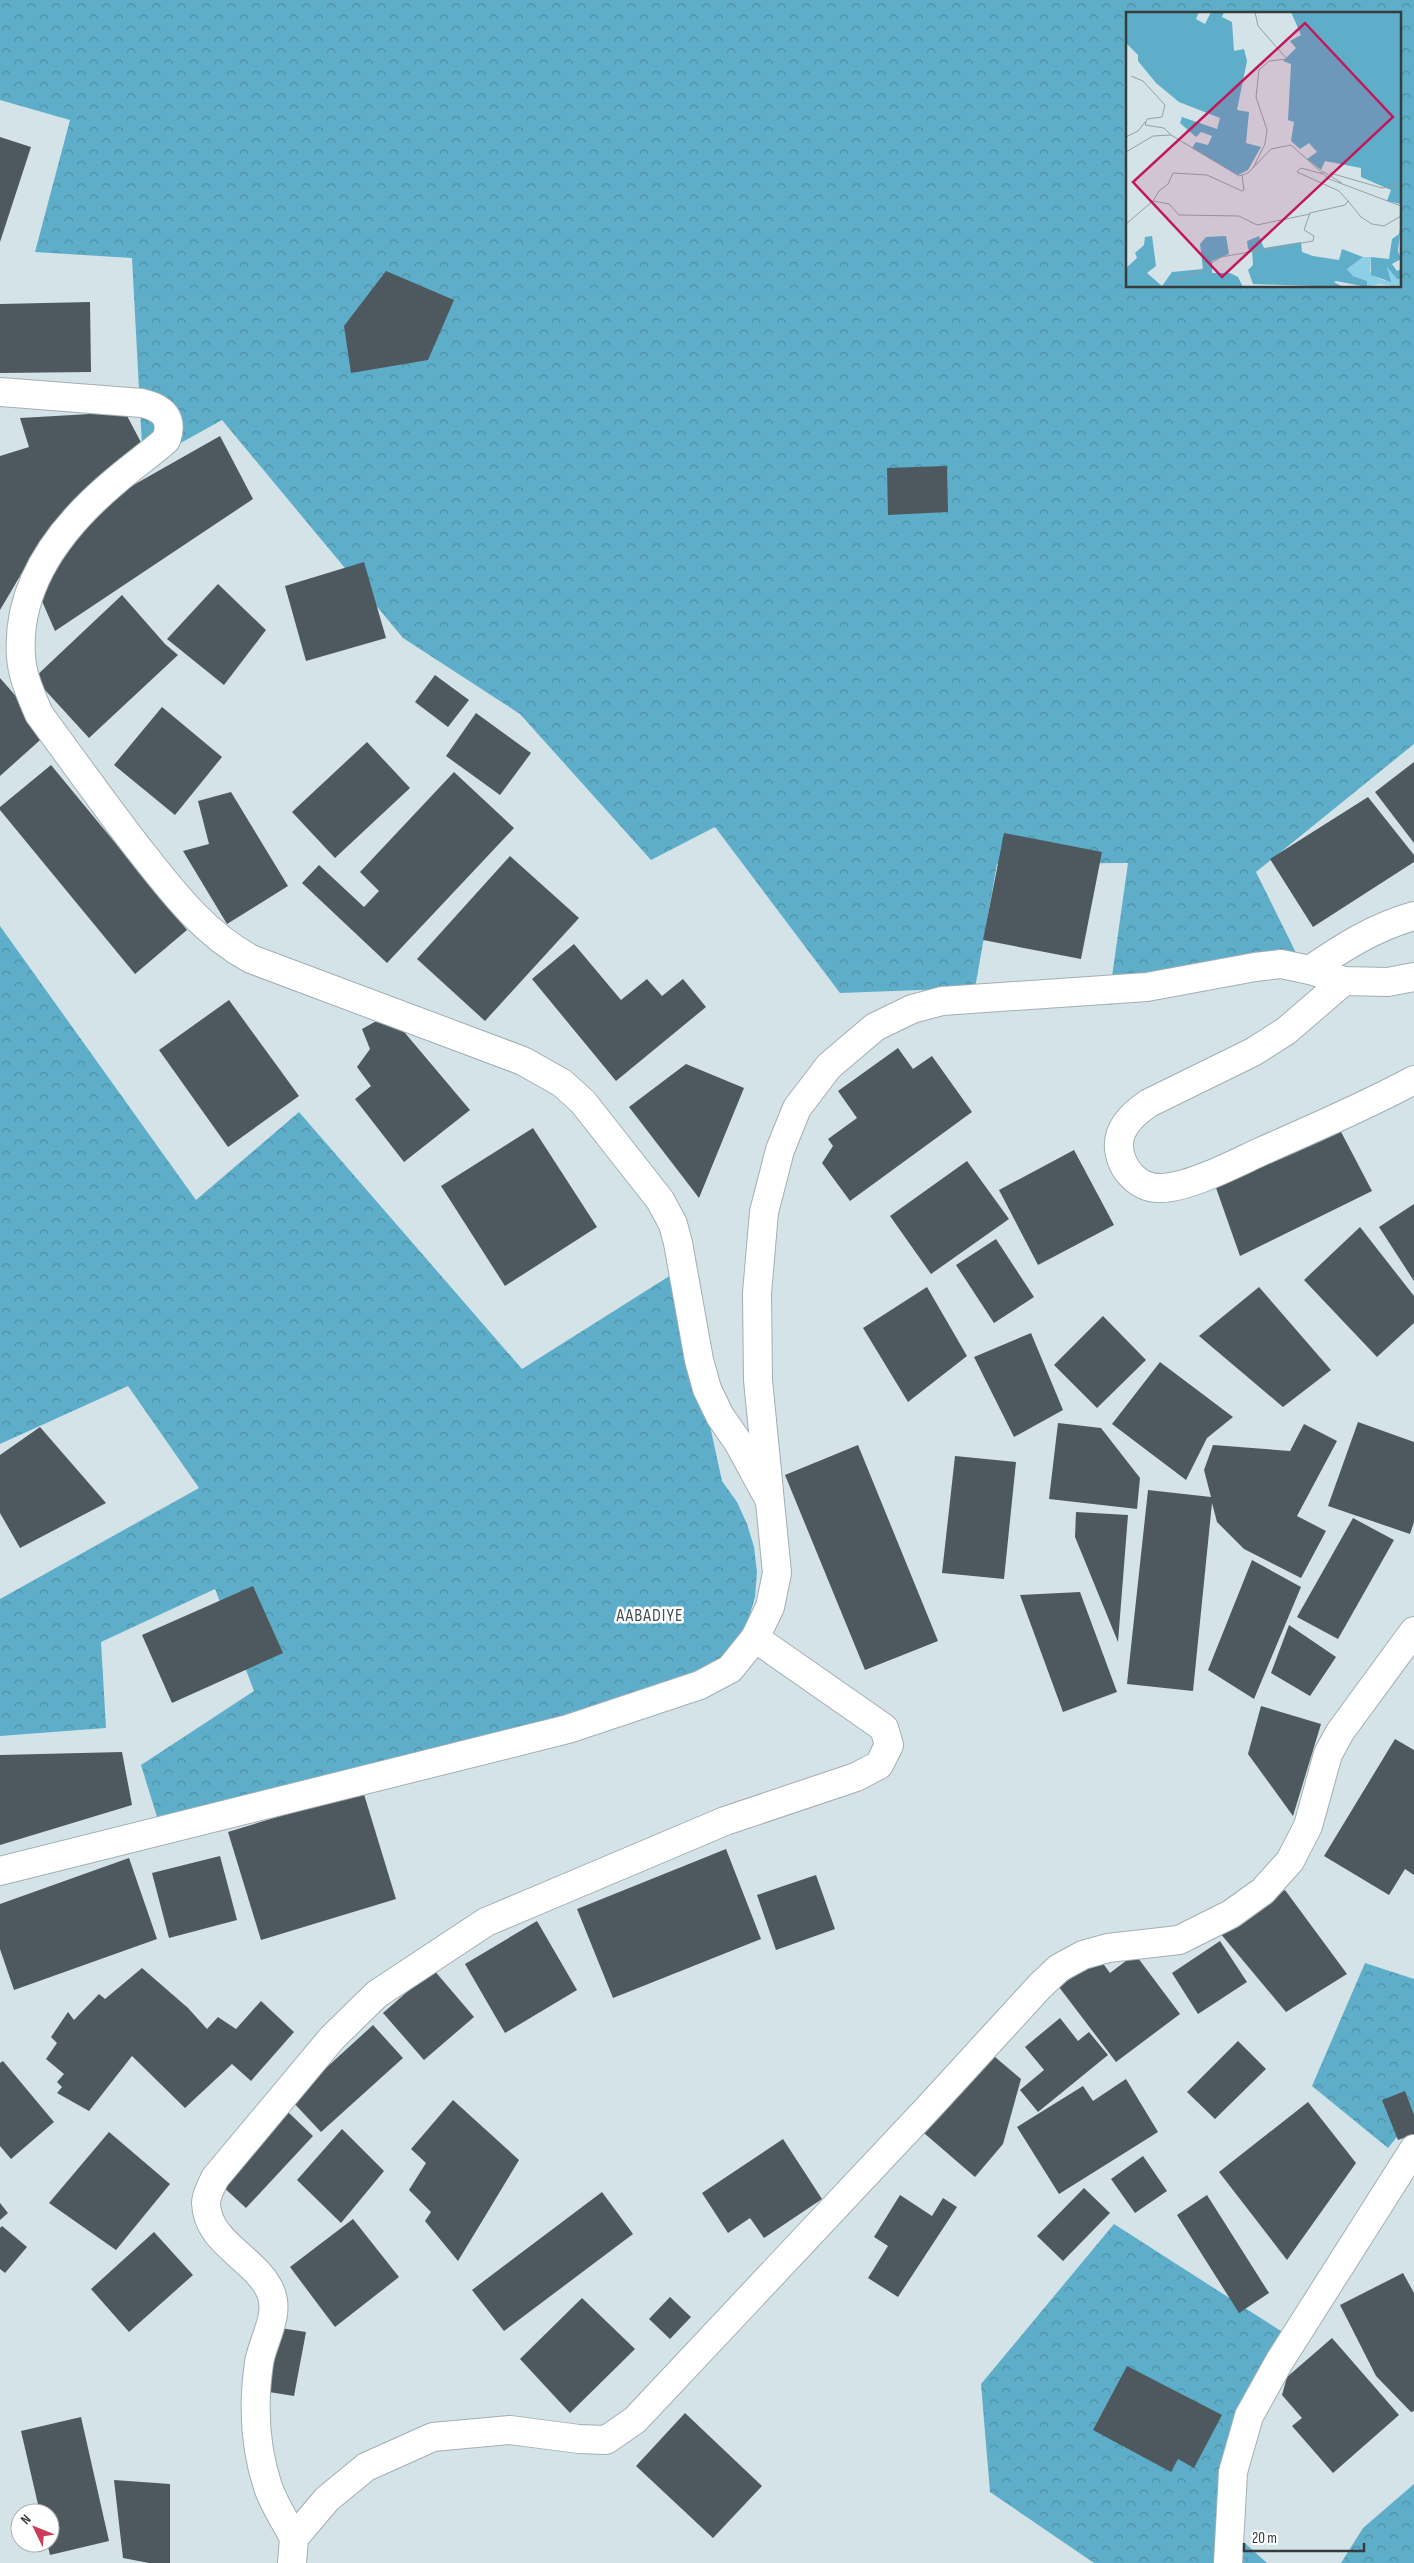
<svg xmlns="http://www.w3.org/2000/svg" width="1414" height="2563" viewBox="0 0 1414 2563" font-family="'Sofia Sans Condensed',sans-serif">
	<defs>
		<pattern id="forest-crowns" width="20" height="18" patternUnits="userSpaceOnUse" patternTransform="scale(1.25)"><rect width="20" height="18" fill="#5faec9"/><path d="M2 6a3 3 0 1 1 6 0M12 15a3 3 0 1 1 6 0" fill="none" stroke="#4f8fa5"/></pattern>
	</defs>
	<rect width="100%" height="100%" fill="#d4e3e8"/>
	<g fill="url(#forest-crowns)" fill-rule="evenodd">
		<path d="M0,0H1414V744L1256,872L1303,967L1108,1005L1128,863L997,864L975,988L840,993L715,827L651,860L520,714L403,638L222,420L143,464L132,258L35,252L70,120L0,100ZM1128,14H1400V286H1128Z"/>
		<polygon points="0,926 196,1200 299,1112 522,1369 671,1275 692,1343 722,1481 737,1502 747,1524 754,1547 757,1572 755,1597 748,1621 738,1643 703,1682 162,1833 141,1765 254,1691 215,1589 101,1642 106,1728 0,1736 0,1599 199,1488 128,1386 0,1444"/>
		<polygon points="1365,1963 1414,1979 1414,2116 1388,2148 1312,2086"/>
		<polygon points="1114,2224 1284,2333 1217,2518 1267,2563 1094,2563 990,2492 981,2384"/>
		<polygon points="1414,2484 1414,2563 1341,2563 1363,2528"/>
	</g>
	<g fill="#4d595e">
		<polygon points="0,137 31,147 0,242"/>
		<polygon points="386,271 454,300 428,360 351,373 344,326"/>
		<polygon points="90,302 91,372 0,373 0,304"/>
		<polygon points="125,412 144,448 92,494 26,566 0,610 0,456 29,447 20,418"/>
		<polygon points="220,436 253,499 55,631 38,592 107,500"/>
		<polygon points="947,466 948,512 888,515 887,468"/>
		<polygon points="364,562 386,638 306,661 285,586"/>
		<polygon points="218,584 266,630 224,685 167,639"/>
		<polygon points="122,595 165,644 178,655 89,738 34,678"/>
		<polygon points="435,675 469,700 448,727 415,702"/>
		<polygon points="0,678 48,733 0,776"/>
		<polygon points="162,707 222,757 175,815 114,765"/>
		<polygon points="476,713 531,753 500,795 446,756"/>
		<polygon points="367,742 410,788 335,858 292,812"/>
		<polygon points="1414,762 1414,843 1375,792"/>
		<polygon points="51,765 187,930 135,974 0,810 0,807"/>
		<polygon points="454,772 514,828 387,963 302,883 319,865 364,907 379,891 360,872"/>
		<polygon points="231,792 288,886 227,924 183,851 209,844 198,801"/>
		<polygon points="1368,797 1414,855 1414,862 1313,927 1270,859"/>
		<polygon points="1004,833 1102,852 1081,959 983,940"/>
		<polygon points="510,856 579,918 485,1021 417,959"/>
		<polygon points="574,944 621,1000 647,979 662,996 683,979 706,1007 616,1081 532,979"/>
		<polygon points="229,1000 299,1096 228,1147 159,1050"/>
		<polygon points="389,1014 470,1110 404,1162 355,1099 371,1086 357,1067 370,1049 362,1029"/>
		<polygon points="898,1048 913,1069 932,1056 972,1112 850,1201 822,1163 833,1146 828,1139 857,1118 838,1091"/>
		<polygon points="686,1064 744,1088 699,1198 629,1107"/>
		<polygon points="533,1128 597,1227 505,1286 441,1186"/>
		<polygon points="1339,1128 1372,1191 1240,1256 1215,1185"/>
		<polygon points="1074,1150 1114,1225 1038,1265 999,1190"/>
		<polygon points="967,1161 1009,1219 931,1274 890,1216"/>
		<polygon points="1414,1204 1414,1281 1379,1227"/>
		<polygon points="1360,1227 1414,1296 1414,1323 1377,1357 1304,1280"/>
		<polygon points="996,1239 1034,1297 994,1323 956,1265"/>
		<polygon points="927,1287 967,1356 908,1402 863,1328"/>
		<polygon points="1259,1287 1331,1370 1283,1407 1199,1336"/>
		<polygon points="1103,1316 1146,1360 1097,1408 1054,1365"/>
		<polygon points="1031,1333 1063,1410 1014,1437 974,1357"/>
		<polygon points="1160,1362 1233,1417 1207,1438 1186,1480 1112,1424"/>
		<polygon points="1358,1422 1414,1442 1414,1522 1410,1534 1328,1506"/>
		<polygon points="1058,1423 1101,1428 1140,1478 1137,1509 1049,1499"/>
		<polygon points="1304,1424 1337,1441 1297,1516 1326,1531 1301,1578 1244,1549 1217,1522 1212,1503 1193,1691 1127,1684 1148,1490 1211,1497 1204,1470 1213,1445 1290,1451"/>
		<polygon points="40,1427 106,1503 20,1548 0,1513 0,1455"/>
		<polygon points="858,1445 938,1641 865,1670 785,1475"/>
		<polygon points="955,1456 1016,1462 1004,1579 942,1573"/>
		<polygon points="1076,1512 1128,1515 1118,1642 1075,1537"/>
		<polygon points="1353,1518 1394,1540 1338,1639 1297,1617"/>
		<polygon points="1252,1560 1301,1587 1254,1699 1208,1670"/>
		<polygon points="253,1586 283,1653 172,1703 142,1635"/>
		<polygon points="1080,1592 1117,1692 1063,1712 1020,1595"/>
		<polygon points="1289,1625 1336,1657 1310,1696 1271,1673"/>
		<polygon points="1261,1706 1321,1724 1293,1816 1248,1754"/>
		<polygon points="1395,1739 1414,1750 1414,1875 1405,1869 1389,1895 1324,1856"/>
		<polygon points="122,1752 132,1805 0,1845 0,1755"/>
		<polygon points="363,1791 396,1899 261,1940 228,1832"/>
		<polygon points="726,1849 761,1939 613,1998 577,1909"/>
		<polygon points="220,1856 237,1920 169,1938 152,1873"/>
		<polygon points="129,1858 157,1939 14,1990 0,1949 0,1904"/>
		<polygon points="816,1875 835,1929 776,1950 757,1895"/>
		<polygon points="1285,1890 1347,1974 1286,2012 1220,1933"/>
		<polygon points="537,1921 577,1990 505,2033 465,1964"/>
		<polygon points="1220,1941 1247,1982 1198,2014 1172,1973"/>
		<polygon points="1135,1954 1180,2014 1116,2062 1059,1987 1099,1958 1110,1973"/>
		<polygon points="142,1968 188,2008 207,2029 218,2017 236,2029 261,2001 294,2032 251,2081 232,2064 185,2108 132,2056 89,2111 57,2093 62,2087 57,2082 64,2074 46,2059 57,2043 51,2037 68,2012 74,2020 99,1994 105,1999"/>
		<polygon points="433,1969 474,2017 424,2060 383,2013"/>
		<polygon points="1060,2018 1078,2041 1089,2032 1108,2055 1038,2112 1020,2090 1044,2070 1025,2047"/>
		<polygon points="373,2025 403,2058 321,2132 291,2100"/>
		<polygon points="1238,2041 1266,2069 1215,2119 1187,2092"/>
		<polygon points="988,2051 1021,2079 1003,2144 975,2177 917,2127"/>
		<polygon points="3,2061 54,2122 11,2159 0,2146 0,2063"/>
		<polygon points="1126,2079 1158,2132 1059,2194 1017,2127 1083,2086 1093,2101"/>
		<polygon points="1405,2091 1414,2115 1414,2134 1398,2140 1382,2100"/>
		<polygon points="453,2100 519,2160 458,2261 425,2221 431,2212 409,2190 426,2163 411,2149"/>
		<polygon points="1308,2102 1356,2163 1287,2260 1219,2172"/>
		<polygon points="288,2112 313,2136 246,2208 220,2184"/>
		<polygon points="342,2129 384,2171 341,2223 297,2180"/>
		<polygon points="109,2132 170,2184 116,2250 49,2203"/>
		<polygon points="783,2139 822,2199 764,2238 750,2218 728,2233 702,2193"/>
		<polygon points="1143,2156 1167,2191 1135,2213 1111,2179"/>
		<polygon points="1084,2188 1110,2213 1063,2261 1037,2236"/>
		<polygon points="602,2192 633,2234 504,2331 472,2290"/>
		<polygon points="900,2195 932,2216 943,2198 957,2207 898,2297 868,2278 888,2246 874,2237"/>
		<polygon points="1207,2195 1269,2293 1239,2313 1177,2215"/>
		<polygon points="0,2203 8,2213 0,2220"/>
		<polygon points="353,2219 399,2277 335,2327 290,2267"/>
		<polygon points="2,2226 27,2247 5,2273 0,2269 0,2228"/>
		<polygon points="154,2232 193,2275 129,2332 91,2289"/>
		<polygon points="1403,2273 1414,2293 1414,2411 1411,2412 1376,2376 1340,2305"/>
		<polygon points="670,2297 691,2317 670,2339 649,2319"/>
		<polygon points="582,2298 635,2349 570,2413 520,2359"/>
		<polygon points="274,2327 306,2332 294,2396 263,2391"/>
		<polygon points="1332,2338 1399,2415 1333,2473 1292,2426 1302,2418 1282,2395 1287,2377"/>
		<polygon points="1127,2366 1222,2415 1194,2468 1178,2459 1171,2472 1093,2430"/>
		<polygon points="685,2413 762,2486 713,2538 636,2466"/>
		<polygon points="81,2417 109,2541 50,2555 47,2543 50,2543 50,2513 40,2513 21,2431"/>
		<polygon points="114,2480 170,2484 170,2563 149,2563 123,2558"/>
	</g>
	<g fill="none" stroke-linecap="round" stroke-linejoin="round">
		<defs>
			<g id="minor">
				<path d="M0,392L142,403C163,408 174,418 166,440C149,455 130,468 113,483C61,527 16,585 21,656C22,676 31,695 39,714C72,759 104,804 138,848C171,890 203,933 251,959L523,1061L562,1083L583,1102L660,1200L673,1224L678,1243L699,1360L707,1389L720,1416L738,1442L769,1499"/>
				<path d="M294,2538C286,2522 274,2505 268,2487C255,2448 253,2404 259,2363C262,2342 280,2316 271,2293C258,2259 207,2244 206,2203C206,2195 212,2185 215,2178L332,2038L377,1994L486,1922L725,1821L856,1777L879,1765L889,1745L884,1728L755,1638"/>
				<polyline points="292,2563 294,2538 327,2499 366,2467 433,2437 510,2430 579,2439 606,2440 635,2420 930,2106 1040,1986 1059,1968 1083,1955 1108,1948 1179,1940 1231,1914 1263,1891 1290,1861 1308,1826 1328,1754 1340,1732 1414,1631"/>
			</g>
			<g id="tertiary">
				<path d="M1344,981L1286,1031L1253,1052L1149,1103C1134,1113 1117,1128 1119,1148C1121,1169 1138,1189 1161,1188C1188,1188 1234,1164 1260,1152C1312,1129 1364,1107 1414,1080"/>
				<polyline points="1228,2563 1233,2472 1249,2416 1279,2362 1414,2149"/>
			</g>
			<g id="secondary">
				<path d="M1310,970C1343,947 1375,927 1414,916"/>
				<polyline points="0,1871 568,1729 700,1685 730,1669 755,1638 770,1607 777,1573 758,1380 757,1293 764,1212 780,1150 797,1108 829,1066 875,1027 912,1009 942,1001 1147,987 1255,967 1281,964 1310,970 1344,981 1388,982 1414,977"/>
			</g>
		</defs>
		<use href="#minor" stroke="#a2afb5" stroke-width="30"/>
		<use href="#tertiary" stroke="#a2afb5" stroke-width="30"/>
		<use href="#secondary" stroke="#a2afb5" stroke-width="30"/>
		<use href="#minor" stroke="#fff" stroke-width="28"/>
		<use href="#tertiary" stroke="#fff" stroke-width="28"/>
		<use href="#secondary" stroke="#fff" stroke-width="28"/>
	</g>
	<g text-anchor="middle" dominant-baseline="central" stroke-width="5" stroke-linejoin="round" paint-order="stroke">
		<g font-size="18" letter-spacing="1" fill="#434f53" stroke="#fff">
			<text x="650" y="1615">AABADIYE</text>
		</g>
	</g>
	<g transform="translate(1126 12)">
		<rect width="275" height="275" fill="#d4e3e8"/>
		<path d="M237,245H245L244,260L250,265L259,269L262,255L271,267L275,266V275L253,272L241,275V269L227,264L221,257Z" fill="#8ccfe7"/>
		<path d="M73,0L70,7L79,12L85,0H98L96,5L106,10L108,39L118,37L121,49L111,98L123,100L120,131L135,135L122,158L112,163L66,136L70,130L82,133L86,124L75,120L70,125L54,111L56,105L91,117L94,106L53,90L30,71L12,49V43L0,31V1ZM165,0H275V192L261,189L265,178L235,165V156L199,149L195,158L181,147L191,140L183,131L174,137L165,129L168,110L162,108L165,52L157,49L170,36L164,29L175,23ZM275,211L272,239L275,247L266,252L271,259L275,257V267H271L261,255L265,270L245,263V245L263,247L266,227L273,222ZM26,224L30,254L21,261L36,274L46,260L77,257L74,232L80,225L100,224L103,242L86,249V261H104L112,265L117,275H0V256L11,246L9,241L18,233L19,225ZM133,224L138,236L175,230L176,240L187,244L213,248L216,237L237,245L221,257L227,264L241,269V275L210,269L208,270L217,275L127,272L122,258L127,253L126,238L122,237L121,229Z" fill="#5faec9"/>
		<path fill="none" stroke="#95a0a4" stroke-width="1" d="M5,64L17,69L39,93L36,105L21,107L19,113L38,116L45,123M0,125L12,119L19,110M0,140L27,124L45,123L113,164L122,161L145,137L165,133L203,167L275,194M127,156L139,132L141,118L130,85L133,58L143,49L161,47L132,14L129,0M196,159L216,171M204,161L256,176L269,174L275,169M27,189L33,179L42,172L47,161L81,163L116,179L118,178L116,163M222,189L235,205L246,212L258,214L275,204M0,212L27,189L43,192L53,203L113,204L131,213L184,202M43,275L51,267L70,261L95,245L187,229L188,224L178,218L184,201L219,193L222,189L213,179L171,160L175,156L197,162"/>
		<path fill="#c2185b" fill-opacity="0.15" stroke="#c2185b" stroke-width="2.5" d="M179,11L267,105L96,265L7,170Z"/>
		<rect width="275" height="275" fill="none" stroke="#363c3e" stroke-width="2.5"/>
	</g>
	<g transform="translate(35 2528) rotate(313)"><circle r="24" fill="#ffffff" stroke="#afb1b2"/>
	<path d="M0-4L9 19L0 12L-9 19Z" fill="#cc3d5c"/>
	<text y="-8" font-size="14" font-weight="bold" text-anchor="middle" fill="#363c3e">N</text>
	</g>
	<path d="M1244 2543v8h120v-8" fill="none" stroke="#363c3e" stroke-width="2.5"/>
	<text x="1252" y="2543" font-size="15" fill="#363c3e" stroke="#ffffff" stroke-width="4" paint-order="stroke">20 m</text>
</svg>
